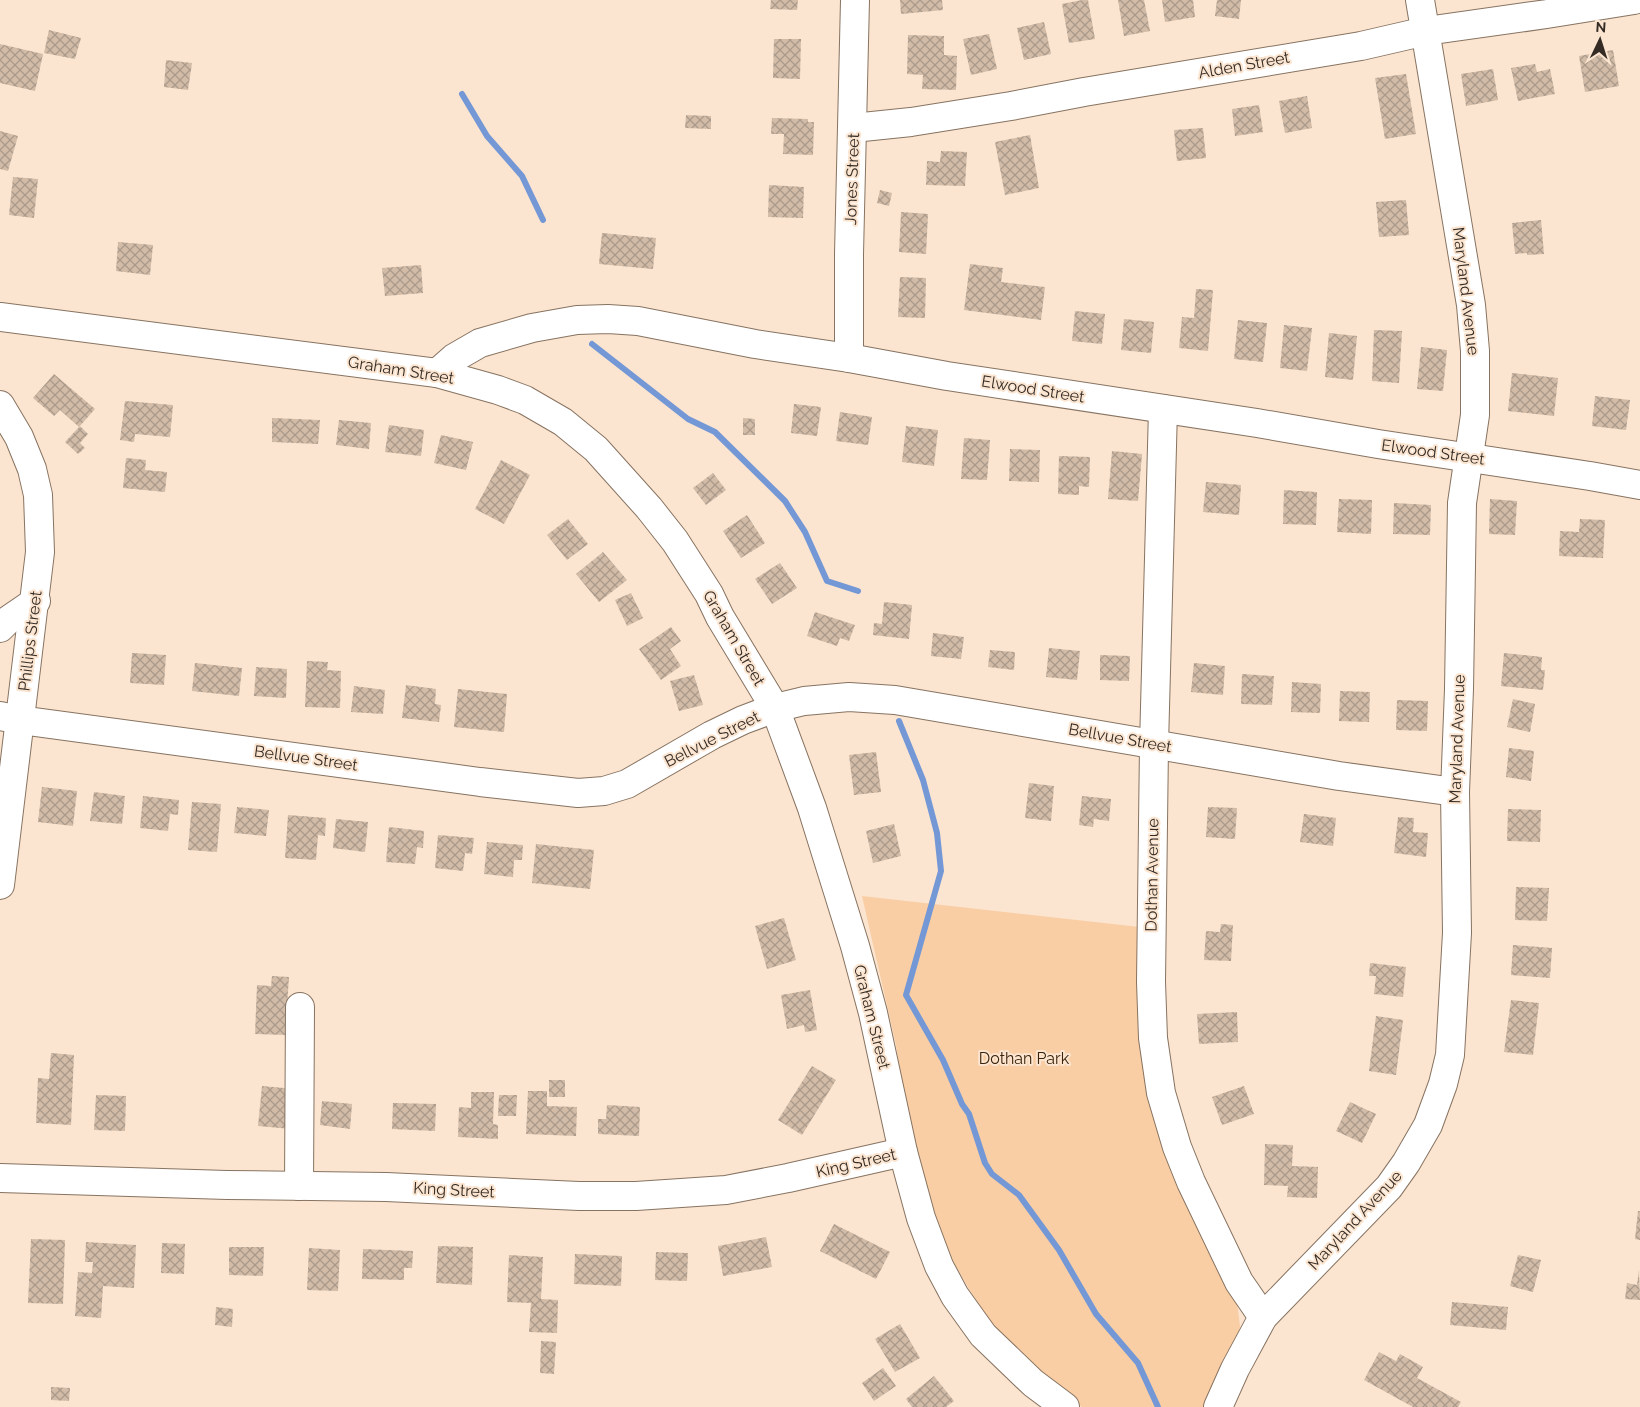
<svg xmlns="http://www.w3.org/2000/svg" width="1640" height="1407" viewBox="0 0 1640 1407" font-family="Raleway,sans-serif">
	<defs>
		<pattern id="building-cross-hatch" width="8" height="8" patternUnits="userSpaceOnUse" patternTransform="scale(1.25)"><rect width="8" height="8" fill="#d2bca8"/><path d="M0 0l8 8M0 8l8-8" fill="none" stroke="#ab9989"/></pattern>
	</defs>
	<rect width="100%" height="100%" fill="#fbe5d0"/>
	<polygon fill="#f9cea5" points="862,896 1140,927 1142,986 1237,1302 1240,1326 1237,1346 1208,1407 1082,1407 1052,1386 988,1321 938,1236 912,1130 900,1075 896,1045"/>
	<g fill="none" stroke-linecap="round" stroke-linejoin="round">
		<g stroke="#7497d5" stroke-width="6">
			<polyline points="462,94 487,136 522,176 543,220"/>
			<polyline points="592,344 688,419 715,432 785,501 805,532 827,581 858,591"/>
			<polyline points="899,721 923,780 937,833 941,871 906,995 943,1060 962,1104 969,1114 985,1163 992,1174 1019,1195 1059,1250 1096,1314 1138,1363 1158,1407"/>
		</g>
	</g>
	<g fill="url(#building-cross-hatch)">
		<polygon points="771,0 798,0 797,10 770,9"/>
		<polygon points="900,0 942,0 943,10 901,14"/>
		<polygon points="1082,0 1088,0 1095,39 1069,43 1062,4"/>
		<polygon points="1118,0 1144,0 1150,31 1124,36"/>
		<polygon points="1162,0 1193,0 1195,17 1165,22"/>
		<polygon points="1217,0 1241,0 1239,19 1215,16"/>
		<polygon points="1044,22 1051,54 1024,60 1017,28"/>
		<polygon points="49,30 81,38 75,59 44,53"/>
		<polygon points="989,34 997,69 971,75 963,39"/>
		<polygon points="908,35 944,36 944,55 957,56 956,90 922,89 923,75 907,74"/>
		<polygon points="774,39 801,39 800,79 773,78"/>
		<polygon points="0,44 43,54 35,91 0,83"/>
		<polygon points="1613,50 1619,86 1585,92 1579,56"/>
		<polygon points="166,60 192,63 188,90 164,87"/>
		<polygon points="1535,64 1537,72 1550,69 1555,94 1518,101 1511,68"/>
		<polygon points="1493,69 1498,100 1466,106 1461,74"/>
		<polygon points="1406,74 1416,134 1385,139 1375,78"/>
		<polygon points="1307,96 1312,128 1285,133 1279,101"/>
		<polygon points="1259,105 1263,132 1235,136 1232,109"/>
		<polygon points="686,115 711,116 711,129 685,128"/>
		<polygon points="772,118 808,119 808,122 814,122 813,155 783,154 784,134 771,134"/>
		<polygon points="1203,128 1206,158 1177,161 1174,130"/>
		<polygon points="0,131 18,136 8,171 0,169"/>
		<polygon points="1030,135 1039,188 1005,195 995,142"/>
		<polygon points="941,151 967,152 965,186 926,185 927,161 940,162"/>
		<polygon points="13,177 38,179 34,218 9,215"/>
		<polygon points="769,185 804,187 803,218 768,217"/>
		<polygon points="880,190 892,193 889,206 877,203"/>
		<polygon points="1406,200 1409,235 1379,237 1376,202"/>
		<polygon points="901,212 928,214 926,254 899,252"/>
		<polygon points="1541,220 1544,254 1527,255 1527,253 1515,254 1512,223"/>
		<polygon points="602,233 656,238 653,269 599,264"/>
		<polygon points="118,242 153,245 150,275 116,271"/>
		<polygon points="970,264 1003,268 1001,282 1045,287 1041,320 964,310"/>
		<polygon points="421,265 423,293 385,296 382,268"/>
		<polygon points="900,277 926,278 925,318 898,317"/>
		<polygon points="1196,289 1213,290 1208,351 1179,348 1182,317 1194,318"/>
		<polygon points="1075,311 1105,314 1102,344 1072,341"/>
		<polygon points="1124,319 1154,322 1151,353 1121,350"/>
		<polygon points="1238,320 1267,323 1263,362 1234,359"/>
		<polygon points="1284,325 1312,328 1307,371 1280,368"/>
		<polygon points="1374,330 1402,331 1399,383 1372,381"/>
		<polygon points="1329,333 1357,336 1353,380 1325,377"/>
		<polygon points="1421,347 1447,350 1443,391 1417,389"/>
		<polygon points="1512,373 1558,378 1554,416 1508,411"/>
		<polygon points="54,374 95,409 79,427 60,410 54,416 33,398"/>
		<polygon points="1595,396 1630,400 1626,430 1592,426"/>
		<polygon points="125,401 173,405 170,437 135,434 134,442 120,440"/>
		<polygon points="794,404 821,407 817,436 791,433"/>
		<polygon points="840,412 872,417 868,445 836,441"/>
		<polygon points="272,418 320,420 318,444 272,442"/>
		<polygon points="743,418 755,419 755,435 743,435"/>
		<polygon points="339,420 371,423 369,449 336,445"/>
		<polygon points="389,425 424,430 421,456 385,452"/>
		<polygon points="80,426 88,434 80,443 85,448 78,454 65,442"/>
		<polygon points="906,426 938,430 934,466 902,462"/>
		<polygon points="441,435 473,442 466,470 434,463"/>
		<polygon points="964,438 990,440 987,480 961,479"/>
		<polygon points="1010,449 1040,450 1039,482 1009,481"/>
		<polygon points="1112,451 1142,454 1138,501 1108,499"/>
		<polygon points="1059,456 1090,457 1089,487 1079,486 1079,495 1058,494"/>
		<polygon points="126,458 146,460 145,470 167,472 165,492 123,488"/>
		<polygon points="501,460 530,475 504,524 475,509"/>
		<polygon points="713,473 726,490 706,505 693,488"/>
		<polygon points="1206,482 1241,485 1239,515 1203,512"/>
		<polygon points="1284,490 1317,492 1316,525 1283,524"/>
		<polygon points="1339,499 1372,500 1371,534 1337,532"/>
		<polygon points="1490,499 1517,501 1515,535 1489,534"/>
		<polygon points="1394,503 1431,505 1430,535 1393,534"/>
		<polygon points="747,515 765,543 741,558 723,531"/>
		<polygon points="568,519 588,544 567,560 547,535"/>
		<polygon points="1580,519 1605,520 1603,558 1559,556 1560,531 1579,532"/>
		<polygon points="603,552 627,580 599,602 576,574"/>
		<polygon points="780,563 797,588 772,604 755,579"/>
		<polygon points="631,593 643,618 627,626 615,600"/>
		<polygon points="884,602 912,605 909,639 873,635 874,623 882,624"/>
		<polygon points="815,612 855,625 849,641 840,638 837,646 807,636"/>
		<polygon points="671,627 681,641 670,649 681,666 661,680 639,649"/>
		<polygon points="933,633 964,637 961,659 931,656"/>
		<polygon points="1049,648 1080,651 1077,680 1046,677"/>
		<polygon points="990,650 1015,652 1014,670 988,667"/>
		<polygon points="132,653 166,655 164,685 130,683"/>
		<polygon points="1504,653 1542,657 1541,670 1545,670 1543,690 1501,686"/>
		<polygon points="1100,655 1130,656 1129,681 1100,680"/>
		<polygon points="307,661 328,662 327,670 341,671 340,708 305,707"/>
		<polygon points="195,663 242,668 239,696 192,691"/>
		<polygon points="1194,663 1225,666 1223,695 1191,692"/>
		<polygon points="256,667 287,669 286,698 254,696"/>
		<polygon points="1242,674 1274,676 1272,705 1241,704"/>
		<polygon points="694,675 703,705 679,711 670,681"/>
		<polygon points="1292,682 1321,684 1320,713 1291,712"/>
		<polygon points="406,685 436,689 435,704 441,705 439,722 402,718"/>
		<polygon points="354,686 385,690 383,714 351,712"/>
		<polygon points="458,689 507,694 504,732 454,727"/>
		<polygon points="1340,691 1370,692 1369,722 1339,721"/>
		<polygon points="1513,699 1535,704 1530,732 1507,727"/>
		<polygon points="1397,700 1428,701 1427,731 1396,730"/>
		<polygon points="1509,748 1534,751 1531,781 1506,777"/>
		<polygon points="876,752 881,792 854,795 849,755"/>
		<polygon points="1029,783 1054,786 1051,821 1025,818"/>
		<polygon points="42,787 77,791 73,826 38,822"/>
		<polygon points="94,792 125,796 122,824 90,821"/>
		<polygon points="143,796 179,800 178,815 170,814 168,831 140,828"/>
		<polygon points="1082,796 1111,799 1109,821 1094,819 1093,827 1079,825"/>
		<polygon points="192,802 221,804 217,852 188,850"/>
		<polygon points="237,807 269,810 266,836 234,833"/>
		<polygon points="1208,807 1237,808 1235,839 1206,837"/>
		<polygon points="1508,809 1541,810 1540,842 1507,841"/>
		<polygon points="1304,814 1336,818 1333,846 1300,842"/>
		<polygon points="288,815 326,818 325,836 318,835 316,860 285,858"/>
		<polygon points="1398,817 1414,818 1413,832 1428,833 1426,857 1394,853"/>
		<polygon points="336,819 368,822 365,852 333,848"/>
		<polygon points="894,824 901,856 873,863 866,831"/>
		<polygon points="389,827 424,831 423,848 417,847 415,864 386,862"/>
		<polygon points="438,835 474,838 472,854 465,853 463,871 435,868"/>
		<polygon points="487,842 523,845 522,860 514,860 513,877 484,874"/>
		<polygon points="536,844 594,850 590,889 532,883"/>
		<polygon points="1516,887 1549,888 1547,921 1515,920"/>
		<polygon points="784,918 796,960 767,969 755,926"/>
		<polygon points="1221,924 1233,925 1231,961 1204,960 1206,931 1220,932"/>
		<polygon points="1513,945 1552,948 1550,978 1511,975"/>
		<polygon points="1370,963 1406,967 1403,997 1374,994 1376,976 1369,976"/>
		<polygon points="272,976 289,977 285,1035 255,1034 257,985 271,986"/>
		<polygon points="810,990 817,1030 805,1032 804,1025 787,1029 781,995"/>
		<polygon points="1511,1000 1539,1003 1533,1055 1504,1052"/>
		<polygon points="1237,1012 1238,1042 1199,1044 1197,1014"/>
		<polygon points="1376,1016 1403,1020 1396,1075 1369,1071"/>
		<polygon points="51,1053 74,1055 71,1125 36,1123 38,1078 49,1079"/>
		<polygon points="812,1066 836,1080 802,1135 778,1120"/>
		<rect x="549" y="1080" width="16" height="17"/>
		<polygon points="262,1086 295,1089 291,1129 258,1126"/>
		<polygon points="1244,1086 1254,1114 1222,1125 1212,1097"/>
		<polygon points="528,1091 547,1091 547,1106 577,1107 576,1136 526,1134"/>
		<polygon points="471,1092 494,1092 493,1124 498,1125 498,1139 458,1137 459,1107 471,1108"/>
		<polygon points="96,1095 126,1096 125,1131 94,1130"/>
		<polygon points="499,1095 517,1095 516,1116 498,1116"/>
		<polygon points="322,1101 352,1104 350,1129 320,1125"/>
		<polygon points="1350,1102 1376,1114 1362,1143 1336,1131"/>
		<polygon points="393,1103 436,1104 435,1131 392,1129"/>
		<polygon points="607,1105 640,1107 639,1136 598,1134 598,1119 606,1119"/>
		<polygon points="1265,1144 1293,1145 1292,1166 1318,1167 1317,1198 1287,1197 1288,1186 1264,1185"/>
		<polygon points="1638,1211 1640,1211 1640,1240 1635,1239"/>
		<polygon points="834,1224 890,1252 876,1279 820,1251"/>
		<polygon points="766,1237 772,1267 723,1276 718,1246"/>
		<polygon points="31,1239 65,1240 63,1304 28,1303"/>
		<polygon points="86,1242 136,1245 134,1288 103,1286 101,1318 75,1316 78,1272 92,1273 93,1262 85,1262"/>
		<polygon points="162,1243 185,1244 184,1274 161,1273"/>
		<polygon points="438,1246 473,1247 472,1285 436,1283"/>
		<polygon points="229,1247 264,1247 263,1276 229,1275"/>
		<polygon points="309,1248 340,1250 338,1291 307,1290"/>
		<polygon points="363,1249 413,1251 412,1268 404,1268 404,1280 362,1279"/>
		<polygon points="656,1252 688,1253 687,1281 655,1280"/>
		<polygon points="575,1254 622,1256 621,1286 574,1284"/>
		<polygon points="509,1255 543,1257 541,1299 558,1300 557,1333 529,1332 531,1303 507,1302"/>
		<polygon points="1518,1255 1541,1260 1533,1292 1510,1286"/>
		<polygon points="1639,1270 1640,1300 1625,1299 1627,1283 1637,1285"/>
		<polygon points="1452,1302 1508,1307 1506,1330 1450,1325"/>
		<polygon points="216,1307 233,1309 232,1327 215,1325"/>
		<polygon points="900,1324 920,1358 895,1372 875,1339"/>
		<polygon points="541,1341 556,1342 554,1374 540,1373"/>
		<polygon points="1379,1352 1396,1361 1400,1354 1423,1367 1417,1378 1461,1402 1458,1407 1413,1407 1364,1380"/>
		<polygon points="883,1368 896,1386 874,1401 862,1383"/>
		<polygon points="934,1376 954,1401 946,1407 912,1407 906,1399"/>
		<polygon points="51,1387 70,1388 69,1401 51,1400"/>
	</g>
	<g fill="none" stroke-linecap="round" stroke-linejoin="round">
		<defs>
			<g id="minor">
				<polyline points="853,128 911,122 1011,106 1084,92 1361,46 1426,31 1547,14 1634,0"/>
				<polyline points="0,317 437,373 498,390 525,400 563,422 596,449 649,508 675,541 709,594 720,617 775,708 812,808 855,946 873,1013 903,1152 921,1218 939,1266 955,1296 983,1335 1033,1383 1065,1407"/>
				<polyline points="849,358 849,254 855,0"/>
				<polyline points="437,373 454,358 480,343 532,328 577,320 608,319 638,321 755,344 849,358 947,376 1257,423 1378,444 1590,476 1640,485"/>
				<polyline points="0,405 19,437 32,469 38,495 40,552 0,885"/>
				<polyline points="1163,409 1154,745 1151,982 1153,1038 1161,1093 1177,1147 1191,1182 1239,1282 1263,1317"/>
				<polyline points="0,628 7,621 36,601"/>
				<polyline points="0,716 20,720 480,782 578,793 604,791 627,784 712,735 743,720 775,708 804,701 849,697 895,700 1339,776 1455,792"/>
				<polyline points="0,1178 227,1185 386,1187 579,1196 636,1196 726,1190 788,1178 903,1152"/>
				<polyline points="299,1186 300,1007"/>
				<polyline points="1218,1407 1235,1369 1263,1317 1389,1187 1406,1163 1428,1125 1443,1084 1450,1055 1457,933 1455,792 1459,689 1462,503 1475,415 1475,351 1471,305 1420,0"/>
			</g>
		</defs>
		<use href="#minor" stroke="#877361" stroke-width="30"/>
		<use href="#minor" stroke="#fff" stroke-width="28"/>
	</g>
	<g text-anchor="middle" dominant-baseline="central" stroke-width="4" stroke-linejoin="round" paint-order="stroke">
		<g font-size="16" fill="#342b24" stroke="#fbe5d0">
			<text transform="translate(1244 65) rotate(-10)">Alden Street</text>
			<text transform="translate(852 179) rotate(-88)">Jones Street</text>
			<text transform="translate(1466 291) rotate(83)">Maryland Avenue</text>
			<text transform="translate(401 370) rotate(9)">Graham Street</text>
			<text transform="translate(1033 389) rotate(9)">Elwood Street</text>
			<text transform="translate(1433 452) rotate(8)">Elwood Street</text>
			<text transform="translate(734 638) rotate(60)">Graham Street</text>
			<text transform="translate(30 641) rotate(-83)">Phillips Street</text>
			<text transform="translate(1120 738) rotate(10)">Bellvue Street</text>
			<text transform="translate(712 739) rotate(-27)">Bellvue Street</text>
			<text transform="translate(1457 739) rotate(-88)">Maryland Avenue</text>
			<text transform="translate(306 758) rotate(8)">Bellvue Street</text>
			<text transform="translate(1152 875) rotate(-89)">Dothan Avenue</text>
			<text transform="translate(872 1017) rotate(76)">Graham Street</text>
			<text transform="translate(856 1163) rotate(-13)">King Street</text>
			<text transform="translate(454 1190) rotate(3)">King Street</text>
			<text transform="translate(1355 1220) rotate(-47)">Maryland Avenue</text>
		</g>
		<g font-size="16" fill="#3c240b" stroke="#fbe5d0">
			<text x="1024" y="1058">Dothan Park</text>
		</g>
	</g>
	<g transform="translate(1600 40) rotate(4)" stroke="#fbe5d0" stroke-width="4" paint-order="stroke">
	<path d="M0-4L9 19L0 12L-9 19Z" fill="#342b24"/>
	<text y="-8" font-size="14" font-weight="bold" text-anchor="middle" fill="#342b24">N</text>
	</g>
</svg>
